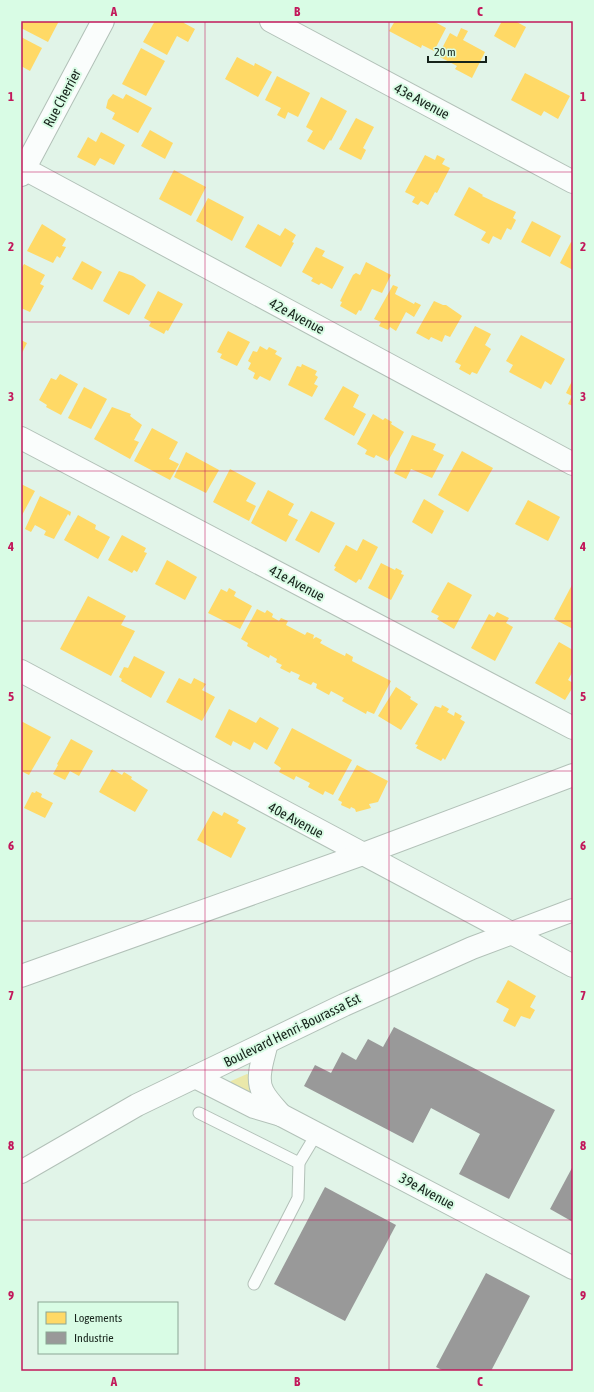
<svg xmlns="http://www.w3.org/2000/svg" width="594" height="1392" viewBox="0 0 594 1392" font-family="'Asap Condensed',sans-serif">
	<rect width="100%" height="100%" fill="#e1f4e8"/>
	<polygon fill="#eae8aa" points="247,1074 249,1075 254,1096 230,1084 231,1081"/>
	<g fill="#ffd966">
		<polygon points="23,21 59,21 48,42 21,28"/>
		<polygon points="155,21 183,21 184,23 195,29 188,42 177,36 167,55 143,42"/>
		<polygon points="395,21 433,21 446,28 434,51 422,45 421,48 389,31"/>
		<polygon points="502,21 515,21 526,27 515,48 494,36"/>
		<polygon points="461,28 468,31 463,40 485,52 472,78 455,69 457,66 438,56 450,33 457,37"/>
		<polygon points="21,37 42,48 30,71 21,66"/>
		<polygon points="141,48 165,61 146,96 122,84"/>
		<polygon points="237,57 254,66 255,63 272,72 258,97 225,79"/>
		<polygon points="525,73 570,96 558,119 544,111 541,116 511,100"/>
		<polygon points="277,76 310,93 298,117 288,112 285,119 277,115 281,108 265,100"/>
		<polygon points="113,94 123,99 126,94 152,108 138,133 112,119 115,113 106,108 108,100"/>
		<polygon points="321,97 347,111 331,141 330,140 324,150 307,141 313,131 306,127"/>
		<polygon points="356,118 374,127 363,148 366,150 361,160 339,149"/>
		<polygon points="150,130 173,143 165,159 141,146"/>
		<polygon points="101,132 125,145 114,165 100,158 95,166 77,157 88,137 96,142"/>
		<polygon points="425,155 435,160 437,155 445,159 442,164 450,168 437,193 435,192 428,205 421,201 418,205 412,202 415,197 405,192"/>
		<polygon points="174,170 206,187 191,216 159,199"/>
		<polygon points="469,187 483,195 482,196 516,212 513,218 516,220 511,230 507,228 501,240 493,236 489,244 481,240 486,232 454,215"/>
		<polygon points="208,198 244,217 232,241 196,221"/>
		<polygon points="532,221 561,236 550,257 521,242"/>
		<polygon points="42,224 66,239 62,246 66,247 60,258 57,256 53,263 27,251"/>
		<polygon points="258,224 280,236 285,228 296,235 292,242 294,243 281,267 245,247"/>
		<polygon points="571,242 573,243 573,270 560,263"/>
		<polygon points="316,247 325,251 322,256 344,267 332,289 321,283 319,285 311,281 313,278 302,272"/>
		<polygon points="82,261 102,272 92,290 72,279"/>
		<polygon points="366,262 391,275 382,293 372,289 361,311 359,310 356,315 340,306 342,302 340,301 353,275 356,273 360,275"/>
		<polygon points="24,264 45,275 40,284 44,286 30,312 21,308 21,269"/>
		<polygon points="119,271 133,276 146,285 129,315 103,301"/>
		<polygon points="393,285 398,287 395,294 414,304 415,302 421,305 414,317 406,312 396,331 390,327 388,330 379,326 381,322 374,319"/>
		<polygon points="158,291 183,304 168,331 166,330 164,334 149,326 151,322 144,318"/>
		<polygon points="434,301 443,305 446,305 462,316 450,337 445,335 442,342 431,337 429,340 416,333"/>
		<polygon points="475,326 491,334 485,345 491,349 477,374 472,372 470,375 459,369 461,365 455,362"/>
		<polygon points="228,331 250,342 237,366 220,358 222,354 217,352"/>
		<polygon points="521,335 565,359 551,385 545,381 541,389 509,372 513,365 506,361"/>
		<polygon points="21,340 27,343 21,355"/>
		<polygon points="260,346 267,350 269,347 277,351 275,354 282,358 270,381 260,376 257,380 253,378 255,373 248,369 251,363 248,361 253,351 257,352"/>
		<polygon points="302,364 317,371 315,375 318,377 314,384 318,386 312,397 288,385 297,366 301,367"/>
		<polygon points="60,374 78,384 61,415 46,407 47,405 39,400 51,378 56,380"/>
		<polygon points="573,379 573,406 568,404 572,396 566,393"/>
		<polygon points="343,386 359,395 353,407 366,414 354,436 324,419"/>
		<polygon points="84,387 107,399 91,429 68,418"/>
		<polygon points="112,407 131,414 130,416 142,425 134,440 139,442 130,459 94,439"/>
		<polygon points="373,414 383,420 385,418 392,422 391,424 404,432 388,461 376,455 374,458 365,454 367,450 357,444"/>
		<polygon points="152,428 178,442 169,459 179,464 170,480 134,461"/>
		<polygon points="412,435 436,444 433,450 444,455 432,478 411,469 406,479 394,473"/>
		<polygon points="462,451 493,468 468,512 438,495"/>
		<polygon points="186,452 219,470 206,493 174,477"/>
		<polygon points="230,469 256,483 246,501 256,506 249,521 213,502"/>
		<polygon points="21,484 35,491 21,517"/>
		<polygon points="268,490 294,504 288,515 298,520 286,542 251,523"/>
		<polygon points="40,496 71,512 70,516 68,514 54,539 44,535 46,531 35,525 31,532 25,529"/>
		<polygon points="424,499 444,511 432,534 412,522"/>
		<polygon points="528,500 560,517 548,541 515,524"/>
		<polygon points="311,511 335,523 319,553 295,540"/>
		<polygon points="78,515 96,525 95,529 110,537 98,559 64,540"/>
		<polygon points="122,535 146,548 144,552 147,553 137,572 134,570 132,573 108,560"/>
		<polygon points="363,539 378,547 361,580 359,579 356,583 334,570 336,567 334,566 346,545 357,551"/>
		<polygon points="167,560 197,577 185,600 155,584"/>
		<polygon points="381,563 395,570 396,568 402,571 401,574 404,575 391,600 368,588"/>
		<polygon points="448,582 472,595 454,629 437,619 439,616 431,612"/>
		<polygon points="573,583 573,629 554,619"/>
		<polygon points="229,588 236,592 234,596 252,606 240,629 208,613 221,589 227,592"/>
		<polygon points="88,596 126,616 121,625 135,631 111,676 60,649"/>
		<polygon points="257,609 265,613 267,610 273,614 272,617 279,621 281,618 288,621 286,625 305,635 307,632 314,635 313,639 316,637 322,640 320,643 333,650 345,656 346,653 353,657 352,661 391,681 374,714 367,711 366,714 342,701 344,698 331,691 329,695 316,688 317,684 313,682 311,685 298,679 300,675 291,671 290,673 280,668 282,665 276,662 277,659 270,655 269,658 247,646 248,643 241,639"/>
		<polygon points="497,612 509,618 506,623 513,627 495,661 471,648 489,614 494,617"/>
		<polygon points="559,642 573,650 573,671 568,680 573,683 573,687 565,700 535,683"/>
		<polygon points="134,656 165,672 151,698 121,681 122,679 119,677 124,667 128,668"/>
		<polygon points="179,678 191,684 194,678 206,684 202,690 215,697 202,721 166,702"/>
		<polygon points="396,687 411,697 410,699 418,704 401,730 378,716"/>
		<polygon points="442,705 449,709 447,712 454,716 455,712 462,716 460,719 465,722 445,760 443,758 441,761 416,748 418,745 415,744 435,706 441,708"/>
		<polygon points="229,709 256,723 260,717 279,728 267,750 254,742 250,750 233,741 231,746 215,737"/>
		<polygon points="21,721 51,737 29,775 21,771"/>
		<polygon points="292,728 352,760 333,795 325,791 323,795 308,787 310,783 296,776 294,780 279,772 281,768 274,763"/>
		<polygon points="71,739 93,751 79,776 70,771 65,780 53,774 58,765 57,764"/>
		<polygon points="357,765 388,781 378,802 369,804 371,808 356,812 355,809 351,807 350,809 341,805 342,802 338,800"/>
		<polygon points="112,769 122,775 124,772 132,777 131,779 148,790 135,812 99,792"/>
		<polygon points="36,791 42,794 41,797 53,803 45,818 24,808 32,792 35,793"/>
		<polygon points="213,811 222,816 224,812 239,820 237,823 246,828 231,858 197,840"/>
		<polygon points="508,980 536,996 530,1007 535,1010 530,1019 521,1016 515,1027 503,1021 509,1009 496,1002"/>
	</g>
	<g fill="#999">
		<polygon points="394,1027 555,1110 509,1199 459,1174 480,1134 431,1108 413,1143 304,1086 315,1065 331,1073 342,1052 356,1060 368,1039 383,1047"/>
		<polygon points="573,1166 573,1222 550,1209"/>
		<polygon points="325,1187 396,1225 345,1321 274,1284"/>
		<polygon points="486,1273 530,1296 491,1371 444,1371 436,1367"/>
	</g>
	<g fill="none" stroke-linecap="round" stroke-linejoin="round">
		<defs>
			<g id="lane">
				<polyline points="199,1113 299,1163"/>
				<polyline points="254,1284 298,1198 299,1163 317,1133"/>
			</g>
			<g id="street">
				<polyline points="271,21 573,182"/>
				<polyline points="21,167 573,464"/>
				<polyline points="21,175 103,21"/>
				<polyline points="21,438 573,728"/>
				<path d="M21,671C205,770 389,868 573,966"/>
				<path d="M267,1042C264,1057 255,1078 263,1092C267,1100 275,1108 281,1115"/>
				<polyline points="195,1077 254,1107 281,1115 573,1268"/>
			</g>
			<g id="primary">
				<polyline points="21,976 363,854 573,775"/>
				<polyline points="21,1172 137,1105 344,1005 472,948 573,910"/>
			</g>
		</defs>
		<use href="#lane" stroke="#b2c1b8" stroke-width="13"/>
		<use href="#street" stroke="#b2c1b8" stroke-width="24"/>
		<use href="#primary" stroke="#b2c1b8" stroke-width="24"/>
		<use href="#lane" stroke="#fafdfc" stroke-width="11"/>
		<use href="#street" stroke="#fafdfc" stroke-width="22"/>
		<use href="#primary" stroke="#fafdfc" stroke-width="22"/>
	</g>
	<path fill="none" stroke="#c2185b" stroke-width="1" stroke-opacity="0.55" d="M205,21V1371M389,21V1371M21,172H573M21,322H573M21,471H573M21,621H573M21,771H573M21,921H573M21,1070H573M21,1220H573"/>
	<g text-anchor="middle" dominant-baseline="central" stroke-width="4" stroke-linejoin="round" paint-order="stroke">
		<g font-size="14" fill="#16231b" stroke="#d9fce5">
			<text transform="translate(62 98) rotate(-62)">Rue Cherrier</text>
			<text transform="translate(422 101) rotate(28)">43e Avenue</text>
			<text transform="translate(297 316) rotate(28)">42e Avenue</text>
			<text transform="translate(297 583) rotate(28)">41e Avenue</text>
			<text transform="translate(296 820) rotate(28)">40e Avenue</text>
			<text transform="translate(292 1030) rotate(-26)">Boulevard Henri-Bourassa Est</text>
			<text transform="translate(427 1191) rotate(28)">39e Avenue</text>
		</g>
	</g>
	<rect width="594" height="1392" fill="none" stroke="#d9fce5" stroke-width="44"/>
	<rect x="38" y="1302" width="140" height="52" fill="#d9fce5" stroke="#8ba594"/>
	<rect x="46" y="1312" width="20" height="12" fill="#ffd966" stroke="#8ba594"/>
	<text x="74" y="1322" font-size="12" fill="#16231b">Logements</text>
	<rect x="46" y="1332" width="20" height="12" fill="#999999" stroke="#8ba594"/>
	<text x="74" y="1342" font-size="12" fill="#16231b">Industrie</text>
	<path d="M428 56v6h58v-6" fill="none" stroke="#16231b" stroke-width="2"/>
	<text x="434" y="56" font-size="12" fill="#16231b" stroke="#d9fce5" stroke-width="3" paint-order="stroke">20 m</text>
	<rect x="22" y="22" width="550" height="1348" fill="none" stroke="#c2185b" stroke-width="1.5"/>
	<g font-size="13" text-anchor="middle" font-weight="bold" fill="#c2185b">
		<text x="114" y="16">A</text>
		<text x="297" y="16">B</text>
		<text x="480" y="16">C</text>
		<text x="11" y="101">1</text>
		<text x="583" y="101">1</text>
		<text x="11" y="251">2</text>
		<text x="583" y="251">2</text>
		<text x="11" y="401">3</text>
		<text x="583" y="401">3</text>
		<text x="11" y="551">4</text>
		<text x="583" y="551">4</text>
		<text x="11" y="701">5</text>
		<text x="583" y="701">5</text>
		<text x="11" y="850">6</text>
		<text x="583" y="850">6</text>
		<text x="11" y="1000">7</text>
		<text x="583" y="1000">7</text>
		<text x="11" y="1150">8</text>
		<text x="583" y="1150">8</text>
		<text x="11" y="1300">9</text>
		<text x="583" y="1300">9</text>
		<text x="114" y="1386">A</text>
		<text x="297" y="1386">B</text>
		<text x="480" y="1386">C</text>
	</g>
</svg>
